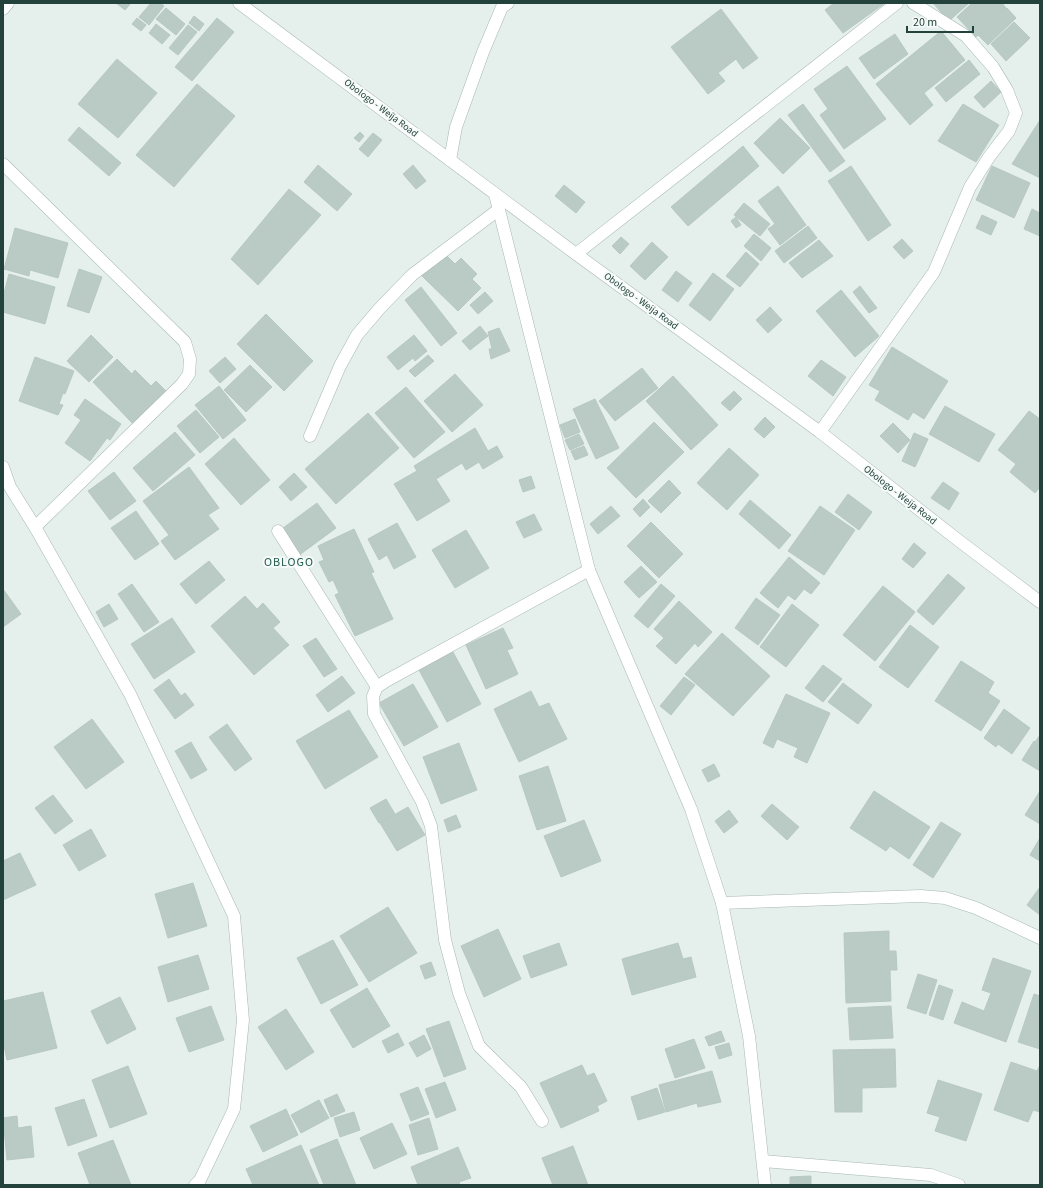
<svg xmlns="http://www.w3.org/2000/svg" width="1043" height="1188" viewBox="0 0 1043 1188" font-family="'Source Sans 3',sans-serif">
	<rect width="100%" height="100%" fill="#e5efeb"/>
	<g fill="#bacac4" stroke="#b7c9c2">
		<polygon points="116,3 131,3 125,10"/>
		<polygon points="151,3 160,3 164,6 149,25 139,17"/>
		<polygon points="834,3 885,3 843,33 825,10"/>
		<polygon points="933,3 969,3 949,21"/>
		<polygon points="972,3 1002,3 1006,8 976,37 957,17"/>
		<polygon points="166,8 185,24 176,35 156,19"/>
		<polygon points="1007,8 1016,18 988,45 978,35"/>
		<polygon points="721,9 758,58 743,69 736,59 718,73 725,81 708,94 671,47"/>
		<polygon points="194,16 204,24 199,31 189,23"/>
		<polygon points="137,18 146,25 141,31 132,24"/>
		<polygon points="217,18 234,32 192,81 175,67"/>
		<polygon points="1014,22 1030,38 1006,61 991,44"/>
		<polygon points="156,24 170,35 162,44 149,33"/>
		<polygon points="188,25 197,32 178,55 169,48"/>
		<polygon points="941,31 965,60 924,93 933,105 910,125 876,84"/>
		<polygon points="895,34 908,54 874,79 859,58"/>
		<polygon points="117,59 157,93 118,138 78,104"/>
		<polygon points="969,60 980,74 946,102 935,88"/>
		<polygon points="847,66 886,119 844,149 820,115 828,109 814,89"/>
		<polygon points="991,81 1001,92 984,108 974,97"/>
		<polygon points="197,84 235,116 174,187 136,155"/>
		<polygon points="803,104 845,161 830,172 788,115"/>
		<polygon points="963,104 999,125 976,162 938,141"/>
		<polygon points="780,118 810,148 783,174 754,143"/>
		<polygon points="1040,120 1040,178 1012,164"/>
		<polygon points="79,127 121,163 109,176 68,140"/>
		<polygon points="360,132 364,136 359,142 354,138"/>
		<polygon points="373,133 382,140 368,157 359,149"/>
		<polygon points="743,146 759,166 688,226 671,207"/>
		<polygon points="318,165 352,194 337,211 304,182"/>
		<polygon points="413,165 426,181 416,189 403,174"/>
		<polygon points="851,166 891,225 868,241 828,181"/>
		<polygon points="992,166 1030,183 1014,218 976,200"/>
		<polygon points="564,185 585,202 576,213 555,196"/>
		<polygon points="778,186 806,225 780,245 768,229 775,224 758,201"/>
		<polygon points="289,189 321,215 258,285 231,259"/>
		<polygon points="744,203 770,224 760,236 734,215"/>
		<polygon points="1032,209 1040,213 1040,236 1024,229"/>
		<polygon points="982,215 997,222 991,235 976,228"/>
		<polygon points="736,217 741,225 736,228 731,221"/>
		<polygon points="808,226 817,238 784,263 775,251"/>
		<polygon points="15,228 68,243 58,278 30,270 29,276 4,269"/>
		<polygon points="754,234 771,248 761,261 744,246"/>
		<polygon points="621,237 629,244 620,254 612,246"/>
		<polygon points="902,239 913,251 904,259 893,247"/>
		<polygon points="819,240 833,256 802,278 789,263"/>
		<polygon points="652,242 668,257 645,280 630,266"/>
		<polygon points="746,252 759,264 740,287 726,276"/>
		<polygon points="445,254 455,264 461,258 477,274 472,279 481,288 458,311 422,276"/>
		<polygon points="79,269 102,277 89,313 67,306"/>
		<polygon points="676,271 692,283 678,302 662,290"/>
		<polygon points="713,273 734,289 710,321 689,305"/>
		<polygon points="9,274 55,287 45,324 3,312 3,297"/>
		<polygon points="860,286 877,308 869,313 853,292"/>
		<polygon points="421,287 457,333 441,346 405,300"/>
		<polygon points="841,290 879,336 855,357 816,311"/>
		<polygon points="485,292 493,301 478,314 470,305"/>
		<polygon points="770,307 782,320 768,333 756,320"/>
		<polygon points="266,314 313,361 284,391 237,344"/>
		<polygon points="480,326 488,336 470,350 462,341"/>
		<polygon points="499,328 510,351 491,359 489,349 492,349 488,332"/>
		<polygon points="91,335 113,357 89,382 67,361"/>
		<polygon points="414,335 427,351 415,361 413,358 398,370 387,357"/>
		<polygon points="892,347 948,381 924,419 913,412 908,420 875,400 880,391 869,385"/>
		<polygon points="428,355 434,361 415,377 409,371"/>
		<polygon points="35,357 74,371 65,394 63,393 59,404 63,405 58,415 19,401"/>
		<polygon points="225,357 236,369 220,383 209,371"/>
		<polygon points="117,359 132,374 135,370 151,386 156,381 168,393 134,425 93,382"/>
		<polygon points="821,360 846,377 833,396 808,376"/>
		<polygon points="250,365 272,387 246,412 224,390"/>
		<polygon points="642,368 658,388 615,421 599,401"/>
		<polygon points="455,374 483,405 452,432 424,401"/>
		<polygon points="673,376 718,425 691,450 646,401"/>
		<polygon points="219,386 246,420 223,439 195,405"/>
		<polygon points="406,387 445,432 414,458 375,413"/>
		<polygon points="734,391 742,399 730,411 721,403"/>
		<polygon points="85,399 121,424 110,440 107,438 90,461 65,443 81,420 74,415"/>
		<polygon points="595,399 619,448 596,459 573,409"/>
		<polygon points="945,406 995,434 979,462 929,434"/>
		<polygon points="196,410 219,437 200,453 177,426"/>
		<polygon points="1029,411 1040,419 1040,487 1035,493 1010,472 1016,464 998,450"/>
		<polygon points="368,413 399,448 336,504 305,469"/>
		<polygon points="765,417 775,427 764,438 754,429"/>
		<polygon points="575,419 580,432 565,438 560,425"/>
		<polygon points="654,422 684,452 636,498 607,468"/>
		<polygon points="893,423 910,440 898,453 880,436"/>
		<polygon points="475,428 488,451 497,446 503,457 483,469 479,462 466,470 462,463 436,479 450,501 417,521 394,484 417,471 414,466"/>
		<polygon points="175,432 195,455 153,491 133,468"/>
		<polygon points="914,433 928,439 915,467 902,461"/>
		<polygon points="579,434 584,444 570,450 565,440"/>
		<polygon points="234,438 270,480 241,505 205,464"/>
		<polygon points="584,446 588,455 575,460 571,451"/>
		<polygon points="729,448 759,475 727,510 697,483"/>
		<polygon points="189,467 219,508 208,515 219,529 175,560 161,541 169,535 143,501"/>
		<polygon points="114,472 136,501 110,520 88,491"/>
		<polygon points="294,473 307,487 291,501 279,487"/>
		<polygon points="531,476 535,488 523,492 519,480"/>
		<polygon points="669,480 681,493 661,513 648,501"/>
		<polygon points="943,482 959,493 949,510 931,498"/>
		<polygon points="848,494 872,512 859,530 835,512"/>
		<polygon points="643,499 650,507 640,517 633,509"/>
		<polygon points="750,500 791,535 779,549 739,514"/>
		<polygon points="317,503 336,528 298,556 279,531"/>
		<polygon points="611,506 620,516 598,534 590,524"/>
		<polygon points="820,506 855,530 824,575 788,551"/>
		<polygon points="136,511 159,544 135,560 111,528"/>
		<polygon points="534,514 542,530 524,538 516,522"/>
		<polygon points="651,522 683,554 659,578 627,546"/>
		<polygon points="397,523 416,557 394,569 387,555 379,560 368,539"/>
		<polygon points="354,529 374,572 371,573 393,619 355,636 335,595 339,593 333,580 329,582 319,562 324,560 318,546"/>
		<polygon points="466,530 489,568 455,588 432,550"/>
		<polygon points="914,543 926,553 913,568 902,559"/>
		<polygon points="789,557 820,583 811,594 804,589 795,600 788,595 778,608 760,593"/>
		<polygon points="209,561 225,580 196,604 180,584"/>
		<polygon points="641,566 657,582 639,598 624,582"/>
		<polygon points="948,574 965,588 933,625 917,611"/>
		<polygon points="132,584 159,622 144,632 118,594"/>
		<polygon points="661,584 675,596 648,628 634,616"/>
		<polygon points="883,586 915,612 875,661 843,635"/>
		<polygon points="3,589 21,614 3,627"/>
		<polygon points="245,596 257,609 263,603 280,622 273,628 289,645 254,675 211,626"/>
		<polygon points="756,598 780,615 758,645 735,628"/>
		<polygon points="679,601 712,632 698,647 695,643 676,664 656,646 664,638 654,629"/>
		<polygon points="109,604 118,619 104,627 96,612"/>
		<polygon points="792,604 819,625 786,667 760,647"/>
		<polygon points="172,618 195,652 154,679 131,644"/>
		<polygon points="910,625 939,647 908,688 879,667"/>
		<polygon points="503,628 513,648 507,650 518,674 486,689 466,645"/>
		<polygon points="722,633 770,676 733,716 685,674"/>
		<polygon points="316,638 337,669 324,677 303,646"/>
		<polygon points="453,652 481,704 447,722 419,670"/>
		<polygon points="961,661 994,682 988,693 1000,701 981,731 935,701"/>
		<polygon points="823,665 842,679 823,702 805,688"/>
		<polygon points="342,676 355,693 328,712 316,695"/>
		<polygon points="684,677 695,685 671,715 660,706"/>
		<polygon points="169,679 181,696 185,693 194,705 175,719 154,690"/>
		<polygon points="843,683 872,705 858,724 828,702"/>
		<polygon points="413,684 438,727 404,746 379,703"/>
		<polygon points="531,691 539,707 549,703 567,739 519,762 494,709"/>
		<polygon points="786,694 830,713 807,763 794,757 798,748 777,739 773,748 763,743"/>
		<polygon points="1004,709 1030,728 1012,754 998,744 996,747 984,738"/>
		<polygon points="349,710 378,757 325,789 296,741"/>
		<polygon points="92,719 124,762 86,789 54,747"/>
		<polygon points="227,724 252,759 235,771 209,737"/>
		<polygon points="1040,735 1040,771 1022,760 1034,741 1035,742"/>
		<polygon points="191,742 207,770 191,779 175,751"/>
		<polygon points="459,743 477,790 441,804 423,757"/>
		<polygon points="714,764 720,776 708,782 702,770"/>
		<polygon points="548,766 566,821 537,830 519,776"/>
		<polygon points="874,791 930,827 909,859 890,846 886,851 850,828"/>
		<polygon points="1040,791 1040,824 1025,815"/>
		<polygon points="53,795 73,821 55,834 35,808"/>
		<polygon points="386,799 395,814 379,823 370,808"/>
		<polygon points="772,804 799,827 787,840 761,816"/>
		<polygon points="408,807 425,835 397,851 380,823"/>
		<polygon points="729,810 738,822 724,833 715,821"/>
		<polygon points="456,815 461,827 448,832 444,820"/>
		<polygon points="584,820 601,861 561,877 544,836"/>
		<polygon points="941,822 961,834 933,878 913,865"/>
		<polygon points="91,829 106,856 79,871 63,845"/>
		<polygon points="1040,838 1040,861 1030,855"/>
		<polygon points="20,853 36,885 3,900 3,861"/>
		<polygon points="193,883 207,926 168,938 155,894"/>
		<polygon points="1040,887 1040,915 1027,905"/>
		<polygon points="388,907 417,953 369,982 340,936"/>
		<polygon points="498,929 521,979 484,997 461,946"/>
		<polygon points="889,931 889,951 896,951 897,970 890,970 891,1001 846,1003 844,933"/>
		<polygon points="333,940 358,985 321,1004 297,958"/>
		<polygon points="559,943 567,965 531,978 523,956"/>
		<polygon points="678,943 683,959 691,957 696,977 632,995 622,959"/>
		<polygon points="198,955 209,989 168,1002 158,967"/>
		<polygon points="993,958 1031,971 1006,1042 954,1023 962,1002 984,1011 991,993 982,990"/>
		<polygon points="431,962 436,975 425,979 420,966"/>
		<polygon points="918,974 937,980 926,1014 907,1008"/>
		<polygon points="939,985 953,990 943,1020 929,1015"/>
		<polygon points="367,988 390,1026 353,1048 330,1010"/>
		<polygon points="43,992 57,1048 7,1060 3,1041 3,1001"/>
		<polygon points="1034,994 1040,996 1040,1049 1018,1042"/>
		<polygon points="120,997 136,1029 107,1044 91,1011"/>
		<polygon points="211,1006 224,1040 189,1052 176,1018"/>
		<polygon points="891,1006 893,1038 850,1040 848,1008"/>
		<polygon points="286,1009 314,1052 286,1070 258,1027"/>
		<polygon points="449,1021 466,1069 444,1077 426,1029"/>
		<polygon points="721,1031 725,1041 709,1046 705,1037"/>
		<polygon points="398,1033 404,1045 388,1053 382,1041"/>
		<polygon points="424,1035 431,1049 417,1057 409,1043"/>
		<polygon points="694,1039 705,1068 675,1078 665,1049"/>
		<polygon points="729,1043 732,1055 719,1059 715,1047"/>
		<polygon points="895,1049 896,1087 862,1088 862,1112 835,1112 833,1050"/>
		<polygon points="1011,1062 1037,1071 1040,1065 1040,1112 1033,1110 1028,1122 994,1110"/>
		<polygon points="582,1065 587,1076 594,1073 607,1101 597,1106 599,1111 561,1128 540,1083"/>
		<polygon points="128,1066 147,1114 110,1128 92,1080"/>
		<polygon points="712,1071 721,1102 698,1107 697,1103 666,1112 659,1085"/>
		<polygon points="938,1080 982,1094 966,1141 935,1131 940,1117 927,1113"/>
		<polygon points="445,1082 456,1110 436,1118 425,1089"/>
		<polygon points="418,1087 429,1114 411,1121 400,1094"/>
		<polygon points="657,1088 665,1112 638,1120 631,1097"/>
		<polygon points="337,1094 345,1111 331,1117 324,1100"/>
		<polygon points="84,1099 97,1136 68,1146 55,1108"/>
		<polygon points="319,1100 329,1118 301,1133 291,1115"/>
		<polygon points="286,1109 298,1135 263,1152 250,1126"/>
		<polygon points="354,1112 360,1130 340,1137 334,1118"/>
		<polygon points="17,1116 18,1128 31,1126 34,1157 7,1160 3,1118"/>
		<polygon points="429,1118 438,1149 418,1155 409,1125"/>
		<polygon points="392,1123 407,1154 374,1169 360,1138"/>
		<polygon points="337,1139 356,1185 324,1185 310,1150"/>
		<polygon points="113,1140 131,1185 90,1185 78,1153"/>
		<polygon points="301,1145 319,1185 253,1185 246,1169"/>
		<polygon points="573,1146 588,1185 553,1185 542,1158"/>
		<polygon points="458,1147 471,1178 459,1182 460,1185 418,1185 411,1167"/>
		<polygon points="811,1176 811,1185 790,1185 790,1177"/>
	</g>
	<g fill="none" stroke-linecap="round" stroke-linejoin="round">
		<defs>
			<g id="minor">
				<polyline points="3,9 8,3"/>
				<polyline points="450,160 456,127 483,52 502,7 508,3"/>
				<polyline points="3,164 185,342 190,359 189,374 182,384 35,527"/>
				<polyline points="495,194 589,570 691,809 722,903 749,1036 765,1185"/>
				<polyline points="576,254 897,3"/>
				<polyline points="820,432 934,272 970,187 989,157 1009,131 1016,113 1007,90 993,67 966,36 913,3"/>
				<polyline points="310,436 340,366 357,335 380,308 412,275 498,210"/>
				<polyline points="3,467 10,487 35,527 130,694 234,916 243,1020 234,1109 200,1180 195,1185"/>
				<polyline points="278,531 377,687"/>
				<polyline points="722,903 921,896 945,898 976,908 1040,938"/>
				<polyline points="542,1121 521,1087 479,1046 459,993 445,940 431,826 422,802 374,714 373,696 377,687 386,681 589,570"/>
				<polyline points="763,1161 931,1175 959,1185"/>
			</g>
			<polyline id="tertiary" points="239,3 576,254 820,432 958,540 1040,602"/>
		</defs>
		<use href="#minor" stroke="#a7b8b3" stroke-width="13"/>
		<use href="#tertiary" stroke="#a7b8b3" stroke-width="13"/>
		<use href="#minor" stroke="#fff" stroke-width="12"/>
		<use href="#tertiary" stroke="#fff" stroke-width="12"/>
	</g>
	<g text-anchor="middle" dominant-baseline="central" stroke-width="4" stroke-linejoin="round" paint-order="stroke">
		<g font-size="10" fill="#23423b" stroke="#f6fbf9">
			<text transform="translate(381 108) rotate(37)">Obologo - Weija Road</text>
			<text transform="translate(641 301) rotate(36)">Obologo - Weija Road</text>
			<text transform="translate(900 495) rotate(38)">Obologo - Weija Road</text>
		</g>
		<g font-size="12" letter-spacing="1" fill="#1d564a" stroke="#f6fbf9">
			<text x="289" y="562">OBLOGO</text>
		</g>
	</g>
	<rect width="1043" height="1188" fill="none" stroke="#23423b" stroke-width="8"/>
	<path d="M907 26v6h66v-6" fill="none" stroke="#23423b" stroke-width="2"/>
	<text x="913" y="26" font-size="12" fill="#23423b" stroke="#f6fbf9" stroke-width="3" paint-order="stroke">20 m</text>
</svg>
